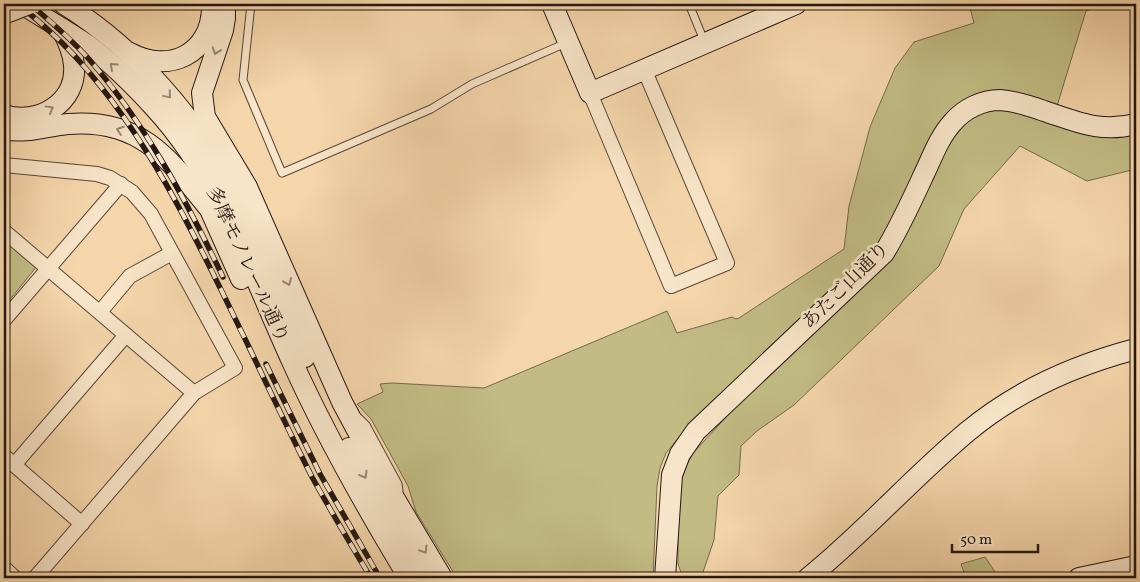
<svg xmlns="http://www.w3.org/2000/svg" width="1140" height="582" viewBox="0 0 1140 582" font-family="Vollkorn,'Noto Serif JP',serif">
	<rect width="100%" height="100%" fill="#f5d6ab"/>
	<filter id="stains"><feTurbulence type="fractalNoise" baseFrequency=".004" numOctaves="4"/><feColorMatrix values="0 0 0 0 .2 0 0 0 0 .09 0 0 0 0 .02 0 0 0 .5 -.17"/></filter>
	<radialGradient id="worn" r=".72"><stop offset=".6" stop-color="#630" stop-opacity="0"/><stop offset="1" stop-color="#630" stop-opacity=".3"/></radialGradient>
	<g fill="#c2bc84" stroke="#736a4c">
		<polygon points="969,4 1104,4 1086,11 1057,106 1090,120 1117,120 1136,115 1136,169 1087,181 1020,146 964,209 939,266 794,405 757,431 741,446 739,475 718,496 714,540 701,578 683,578 678,564 678,506 681,474 694,452 762,378 688,426 666,453 660,468 657,486 653,578 457,578 416,512 408,486 371,419 357,404 383,392 380,384 392,383 484,388 667,311 677,333 732,317 736,319 739,318 844,249 849,206 870,127 895,68 914,42 974,23"/>
		<polygon points="4,239 37,266 4,307"/>
		<polygon points="985,557 999,578 966,578 961,564"/>
	</g>
	<g fill="none" stroke-linecap="round" stroke-linejoin="round">
		<defs>
			<g id="lane">
				<polyline points="251,4 243,80 282,173 431,109 472,84 566,43"/>
				<polyline points="689,4 705,43"/>
				<polyline points="359,418 366,425 398,484 399,491"/>
			</g>
			<g id="street">
				<polyline points="590,93 671,286 727,263 644,69"/>
				<polyline points="4,165 97,174 110,178 132,192 151,214 235,368 194,393 35,578"/>
				<polyline points="4,231 194,393"/>
				<polyline points="100,312 130,276 172,253"/>
				<polyline points="4,320 121,184"/>
				<polyline points="4,456 82,524"/>
				<polyline points="14,465 126,335"/>
				<polyline points="4,568 15,578"/>
			</g>
			<g id="secondary">
				<path d="M22,4C44,18 67,31 89,46C113,64 135,86 155,108C221,180 251,271 291,359C325,435 366,507 409,578"/>
				<path d="M64,4C135,48 197,119 234,193C260,246 282,302 305,357"/>
				<polyline points="225,4 225,18 223,30 202,93 205,117 247,187 342,402 387,486 442,578"/>
				<polyline points="552,4 590,93 796,4"/>
				<path d="M130,53C169,74 211,54 212,8"/>
				<path d="M4,115C38,126 77,103 74,65C73,51 67,39 61,28"/>
				<path d="M4,129C26,134 46,126 68,124C139,118 168,157 208,207"/>
				<polyline points="203,194 241,279"/>
				<polyline points="349,448 424,578"/>
				<path d="M665,578L672,475L680,454L696,431L884,253C900,227 912,200 925,172C933,155 940,136 953,122C964,109 982,100 1000,100C1015,101 1030,106 1044,111C1078,122 1100,133 1136,124"/>
				<path d="M808,578C864,533 912,478 967,432C1016,391 1075,365 1136,349"/>
				<polyline points="1079,578 1136,566"/>
			</g>
		</defs>
		<use href="#lane" stroke="#584739" stroke-width="9"/>
		<use href="#street" stroke="#584739" stroke-width="16"/>
		<use href="#secondary" stroke="#241713" stroke-width="22"/>
		<use href="#lane" stroke="#f8e4c8" stroke-width="7"/>
		<use href="#street" stroke="#f8e4c8" stroke-width="14"/>
		<use href="#secondary" stroke="#f8e4c8" stroke-width="20"/>
		<defs>
			<g id="rail">
				<path d="M18,4C40,22 62,41 81,63C154,145 200,247 248,345C269,389 290,433 312,477C331,511 351,545 371,578"/>
				<path d="M30,4C50,21 70,38 88,58C145,123 186,200 223,277"/>
				<polyline points="266,364 320,474 380,578"/>
			</g>
		</defs>
		<use href="#rail" stroke="#241713" stroke-width="5.5"/>
		<use href="#rail" stroke="#f8e4c8" stroke-width="4" stroke-dasharray="11" stroke-linecap="butt"/>
		<defs>
			<polyline id="secondary-bridge" points="6,13 29,4"/>
		</defs>
		<use href="#secondary-bridge" stroke="#241713" stroke-width="22" stroke-linecap="butt"/>
		<use href="#secondary-bridge" stroke="#f8e4c8" stroke-width="20"/>
	</g>
	<defs><path id="oneway-chevron" d="M-2-3.5L2.5 0L-2 3.5" fill="none" stroke-width="1.6" stroke-linecap="round" stroke-linejoin="round" transform="scale(1.25)"/></defs>
	<g stroke="#987">
		<use href="#oneway-chevron" transform="translate(216 51) rotate(109)"/>
		<use href="#oneway-chevron" transform="translate(113 66) rotate(-138)"/>
		<use href="#oneway-chevron" transform="translate(168 95) rotate(50)"/>
		<use href="#oneway-chevron" transform="translate(50 109) rotate(-29)"/>
		<use href="#oneway-chevron" transform="translate(120 130) rotate(-160)"/>
		<use href="#oneway-chevron" transform="translate(288 282) rotate(67)"/>
		<use href="#oneway-chevron" transform="translate(364 475) rotate(61)"/>
		<use href="#oneway-chevron" transform="translate(424 550) rotate(58)"/>
	</g>
	<g text-anchor="middle" dominant-baseline="central" stroke-width="5" stroke-linejoin="round" paint-order="stroke">
		<g font-size="19" fill="#241713" stroke="#f8e4c8">
			<text transform="translate(247 265) rotate(65)">多摩モノレール通り</text>
			<text transform="translate(846 286) rotate(-45)">あたご山通り</text>
		</g>
	</g>
	<rect width="1140" height="582" fill="none" stroke="#f5d6ab" stroke-width="20"/>
	<rect x="5" y="5" width="1130" height="572" fill="none" stroke="#241713" stroke-width="2.5"/>
	<rect x="10" y="10" width="1120" height="562" fill="none" stroke="#241713"/>
	<path d="M952 544v8h86v-8" fill="none" stroke="#241713" stroke-width="2.5"/>
	<text x="960" y="544" font-size="15" fill="#241713" stroke="#f8e4c8" stroke-width="4" paint-order="stroke">50 m</text>
	<rect width="100%" height="100%" filter="url(#stains)"/>
	<rect width="100%" height="100%" fill="url(#worn)"/>
</svg>
